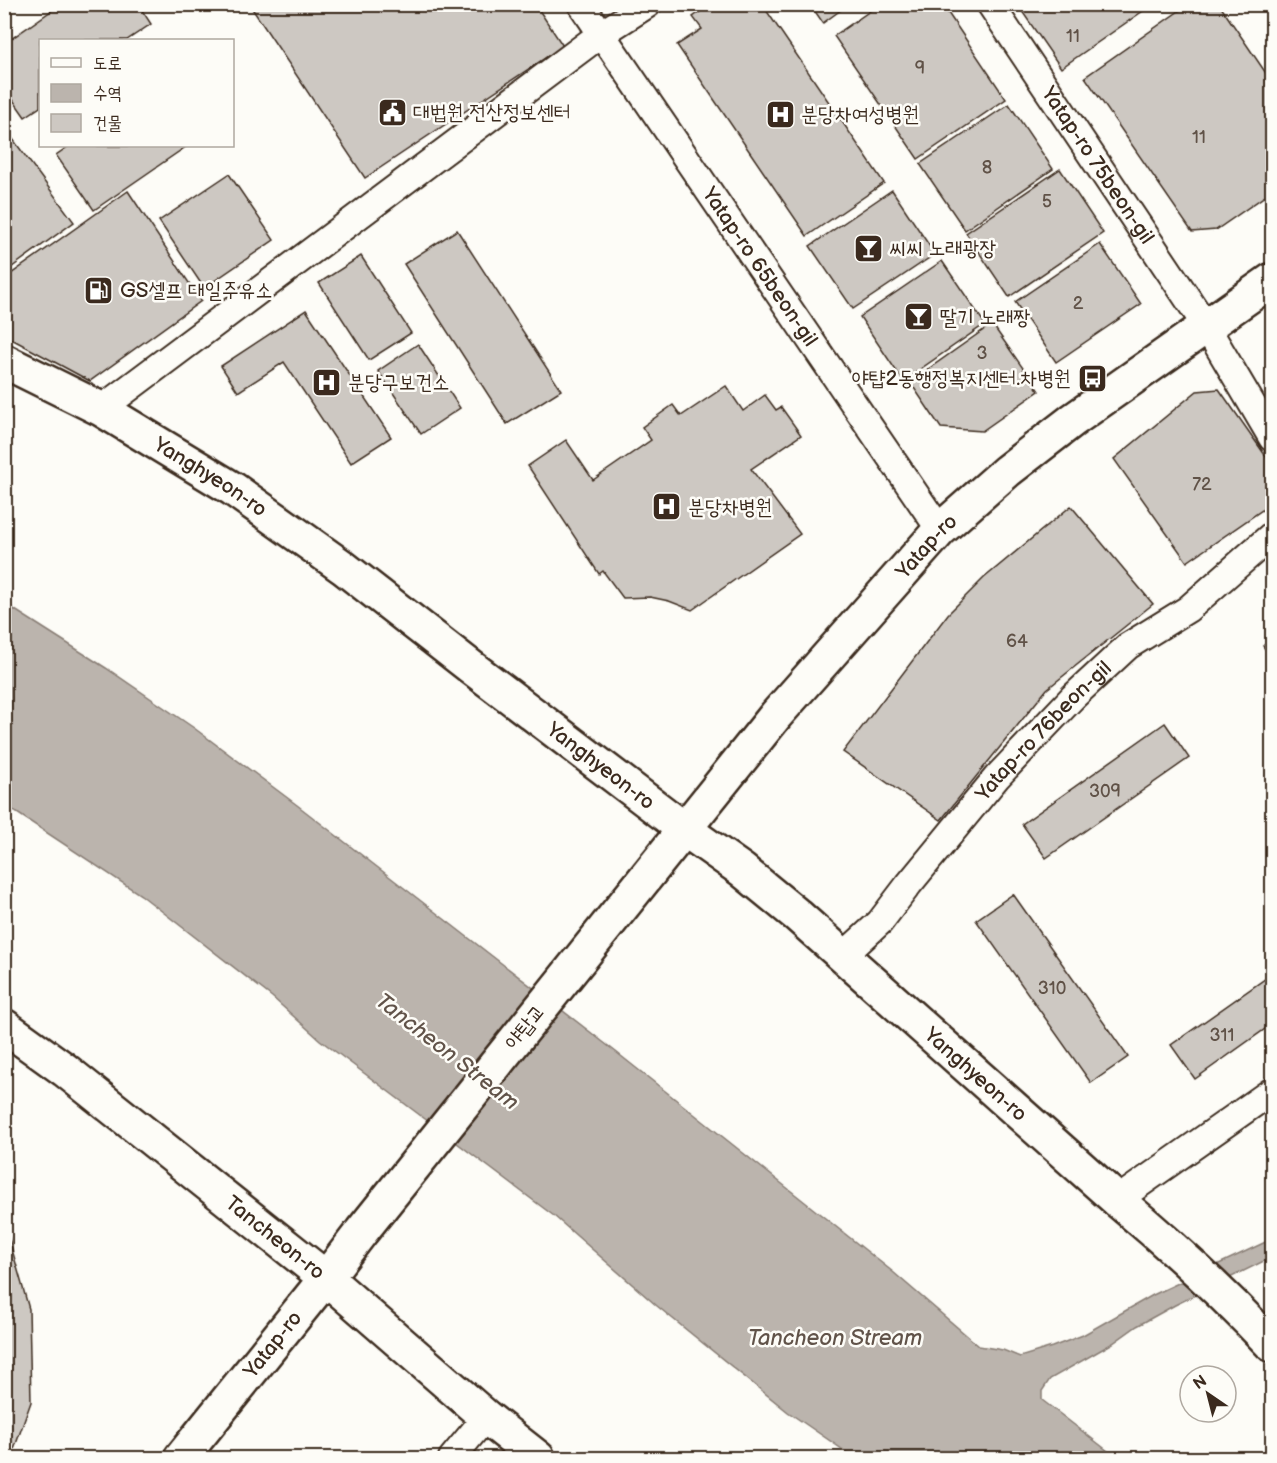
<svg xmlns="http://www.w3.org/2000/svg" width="1277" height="1463" viewBox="0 0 1277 1463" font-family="'Balsamiq Sans','Poor Story',sans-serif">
	<rect width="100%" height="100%" fill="#fdfcf7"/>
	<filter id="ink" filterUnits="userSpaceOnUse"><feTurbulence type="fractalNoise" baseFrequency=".0167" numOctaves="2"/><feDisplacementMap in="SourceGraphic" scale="12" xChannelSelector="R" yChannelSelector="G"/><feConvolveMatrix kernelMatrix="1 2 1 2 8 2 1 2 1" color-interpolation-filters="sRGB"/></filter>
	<g filter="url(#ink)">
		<polygon fill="#bbb4ad" stroke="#887d74" stroke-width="1.5" points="4,603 106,668 194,728 297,805 616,1052 893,1272 979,1346 1003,1350 1020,1357 1052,1347 1083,1335 1153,1295 1272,1239 1272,1257 1175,1305 1137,1326 1113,1343 1050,1379 1042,1391 1042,1400 1117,1458 855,1458 788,1412 657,1306 554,1216 320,1040 272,997 141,895 5,805"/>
		<g fill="#cdc8c2" stroke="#3b2a1e" stroke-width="1.5">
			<polygon points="61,4 138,4 151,24 127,40 40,40 40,107 25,117 4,87 4,44"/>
			<polygon points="249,4 535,4 563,46 365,178"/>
			<polygon points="711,4 762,4 884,183 807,236 677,45 702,29 693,17"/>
			<polygon points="810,4 849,4 823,23"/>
			<polygon points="880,4 942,4 1006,99 918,159 834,36"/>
			<polygon points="1017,4 1153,4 1061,68"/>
			<polygon points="1189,4 1219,4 1272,82 1272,191 1216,230 1192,232 1085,77"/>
			<polygon points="1009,104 1053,169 965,230 920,164"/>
			<polygon points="4,127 74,222 8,270 4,264"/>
			<polygon points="69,146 187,146 94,210 56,155"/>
			<polygon points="1060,169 1103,233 1009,297 966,233"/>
			<polygon points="229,174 274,240 204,288 159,221"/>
			<polygon points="892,190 935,254 853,309 810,246"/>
			<polygon points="128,191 201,301 90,381 4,335 4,279"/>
			<polygon points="457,230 561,390 507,424 404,264"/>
			<polygon points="1100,244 1141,304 1056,362 1015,302"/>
			<polygon points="361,256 411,333 369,360 319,283"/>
			<polygon points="942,261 985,324 903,381 860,317"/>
			<polygon points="306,310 391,437 351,463 284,362 238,392 221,366"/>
			<polygon points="992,324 1039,391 982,431 941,428 910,382"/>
			<polygon points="418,344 460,408 421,434 378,371"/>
			<polygon points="726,386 743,411 765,395 776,410 781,407 801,435 751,469 800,534 692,610 669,601 650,597 623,598 603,571 599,574 528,466 566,440 593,480 651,440 642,427 673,405 681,416"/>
			<polygon points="1219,389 1272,465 1272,503 1187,562 1114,459 1197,391"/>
			<polygon points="1071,506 1153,604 1047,689 941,820 843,752 948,614 984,578"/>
			<polygon points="1272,639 1272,659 1263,646"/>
			<polygon points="1165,723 1189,758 1046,858 1022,824"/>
			<polygon points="1013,894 1128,1057 1091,1083 976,920"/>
			<polygon points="1272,974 1272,1024 1195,1079 1171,1045"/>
			<polygon points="4,1229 7,1232 29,1309 31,1402 11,1458 4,1458"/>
		</g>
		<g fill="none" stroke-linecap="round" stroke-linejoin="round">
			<defs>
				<g id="street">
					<path id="s1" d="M581,4L940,530"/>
					<path id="s2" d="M990,4L1206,326L1272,438"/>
					<polyline points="101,409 601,34 648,4"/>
					<path id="s3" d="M843,956L880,922L909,884L997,777L1073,697L1128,646L1188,609L1272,535"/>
					<polyline points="1117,1200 1272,1091"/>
					<polyline points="452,1458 486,1417"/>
				</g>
				<g id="secondary">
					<path id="s4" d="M4,361L101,409L233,489L344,568L471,667L684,829L742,870L797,915L1117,1200C1171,1245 1224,1294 1272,1345"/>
					<path id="s5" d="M4,1026L65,1070L326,1278L486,1417L538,1458"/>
					<path id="s6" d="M181,1458L326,1278L362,1231L776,715L940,530L1007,471L1073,420L1272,280"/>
				</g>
			</defs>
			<use href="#street" stroke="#3b2a1e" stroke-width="30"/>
			<use href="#secondary" stroke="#3b2a1e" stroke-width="38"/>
			<use href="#street" stroke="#fdfcf7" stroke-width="26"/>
			<use href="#secondary" stroke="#fdfcf7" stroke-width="33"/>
		</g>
	</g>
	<defs>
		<symbol id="civic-square" viewBox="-11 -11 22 22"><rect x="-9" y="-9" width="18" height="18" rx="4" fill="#3b2a1e" stroke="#fdfcf7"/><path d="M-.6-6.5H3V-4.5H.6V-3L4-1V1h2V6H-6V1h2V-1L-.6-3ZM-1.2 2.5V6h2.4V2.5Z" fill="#fff"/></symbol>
		<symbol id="hospital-square" viewBox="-11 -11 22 22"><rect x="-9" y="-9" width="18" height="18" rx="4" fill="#3b2a1e" stroke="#fdfcf7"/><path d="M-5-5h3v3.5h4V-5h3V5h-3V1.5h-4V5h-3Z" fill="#fff"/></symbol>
		<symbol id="bar-square" viewBox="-11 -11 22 22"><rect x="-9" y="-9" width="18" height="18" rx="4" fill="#3b2a1e" stroke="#fdfcf7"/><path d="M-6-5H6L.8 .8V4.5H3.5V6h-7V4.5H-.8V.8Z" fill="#fff"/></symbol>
		<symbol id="fuel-square" viewBox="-11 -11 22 22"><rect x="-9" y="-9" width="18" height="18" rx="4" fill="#3b2a1e" stroke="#fdfcf7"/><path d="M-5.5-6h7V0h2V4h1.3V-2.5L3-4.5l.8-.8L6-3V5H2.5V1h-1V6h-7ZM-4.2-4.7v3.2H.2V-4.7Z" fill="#fff"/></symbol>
		<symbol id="bus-square" viewBox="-11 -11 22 22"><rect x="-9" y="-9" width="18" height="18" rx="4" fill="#3b2a1e" stroke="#fdfcf7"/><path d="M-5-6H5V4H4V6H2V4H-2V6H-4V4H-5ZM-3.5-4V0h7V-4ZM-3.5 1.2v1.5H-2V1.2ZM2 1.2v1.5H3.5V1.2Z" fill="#fff"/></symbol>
	</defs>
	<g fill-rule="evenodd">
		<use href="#civic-square" x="376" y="96" width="33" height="33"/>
		<use href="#hospital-square" x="764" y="98" width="33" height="33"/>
		<use href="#bar-square" x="852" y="232" width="33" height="33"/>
		<use href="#fuel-square" x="82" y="274" width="33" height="33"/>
		<use href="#bar-square" x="902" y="300" width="33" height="33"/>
		<use href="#bus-square" x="1076" y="362" width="33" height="33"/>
		<use href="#hospital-square" x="310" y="366" width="33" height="33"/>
		<use href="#hospital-square" x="650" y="490" width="33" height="33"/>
	</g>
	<g text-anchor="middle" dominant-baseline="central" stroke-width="5" stroke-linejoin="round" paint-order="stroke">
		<g font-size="18" fill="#605247">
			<text x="1073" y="36">11</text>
			<text x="920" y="68">9</text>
			<text x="1199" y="137">11</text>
			<text x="987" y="167">8</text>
			<text x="1047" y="201">5</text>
			<text x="1078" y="303">2</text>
			<text x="982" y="353">3</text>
			<text x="1202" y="484">72</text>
			<text x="1017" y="641">64</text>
			<text x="1105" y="791">309</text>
			<text x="1052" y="988">310</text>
			<text x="1222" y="1035">311</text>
		</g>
		<g font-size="21" fill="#3b2a1e" stroke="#fdfcf7" text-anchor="start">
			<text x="413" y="112">대법원 전산정보센터</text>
			<text x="801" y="114">분당차여성병원</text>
			<text x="889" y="248">씨씨 노래광장</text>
			<text x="120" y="290">GS셀프 대일주유소</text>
			<text x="940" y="317">딸기 노래짱</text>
			<text x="1071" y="378" text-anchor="end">야턉2동행정복지센터.차병원</text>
			<text x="348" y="382">분당구보건소</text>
			<text x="688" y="507">분당차병원</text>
		</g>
		<g font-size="21" fill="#3b2a1e" stroke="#fdfcf7">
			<text stroke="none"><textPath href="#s2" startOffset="194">Yatap-ro 75beon-gil</textPath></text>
			<text stroke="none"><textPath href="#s1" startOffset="318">Yatap-ro 65beon-gil</textPath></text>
			<text stroke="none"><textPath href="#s4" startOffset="237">Yanghyeon-ro</textPath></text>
			<text stroke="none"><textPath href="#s6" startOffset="1178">Yatap-ro</textPath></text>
			<text stroke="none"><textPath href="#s3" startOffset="302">Yatap-ro 76beon-gil</textPath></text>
			<text stroke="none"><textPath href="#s4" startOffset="723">Yanghyeon-ro</textPath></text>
			<text transform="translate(525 1027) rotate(-51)">야탑교</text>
			<text stroke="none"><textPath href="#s4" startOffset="1209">Yanghyeon-ro</textPath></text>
			<text stroke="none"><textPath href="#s5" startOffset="344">Tancheon-ro</textPath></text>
			<text stroke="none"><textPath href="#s6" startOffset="146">Yatap-ro</textPath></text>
		</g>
		<g font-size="22" font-style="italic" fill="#615349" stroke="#fdfcf7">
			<text transform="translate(447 1052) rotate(38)">Tancheon Stream</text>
			<text x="835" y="1338">Tancheon Stream</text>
		</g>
	</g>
	<rect width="1277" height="1463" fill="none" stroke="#fdfcf7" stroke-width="24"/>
	<rect x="12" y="12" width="1253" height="1439" fill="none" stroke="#3b2a1e" stroke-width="2" filter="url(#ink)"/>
	<rect x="39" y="39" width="195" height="108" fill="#fdfcf7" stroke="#afa8a0" stroke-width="1.5"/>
	<rect x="51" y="58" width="30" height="9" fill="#fdfcf7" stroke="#afa8a0" stroke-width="1.5"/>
	<text x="93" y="69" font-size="18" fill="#3b2a1e">도로</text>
	<rect x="51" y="84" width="30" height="18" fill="#bbb4ad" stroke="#afa8a0" stroke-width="1.5"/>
	<text x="93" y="99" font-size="18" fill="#3b2a1e">수역</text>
	<rect x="51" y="114" width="30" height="18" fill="#cdc8c2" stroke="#afa8a0" stroke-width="1.5"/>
	<text x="93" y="129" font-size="18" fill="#3b2a1e">건물</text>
	<g transform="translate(1208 1394) rotate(325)"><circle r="28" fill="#fdfcf7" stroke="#afa8a0" stroke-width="1.5"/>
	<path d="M0-4.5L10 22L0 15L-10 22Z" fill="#3b2a1e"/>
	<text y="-9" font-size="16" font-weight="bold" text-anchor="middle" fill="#3b2a1e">N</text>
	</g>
</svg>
